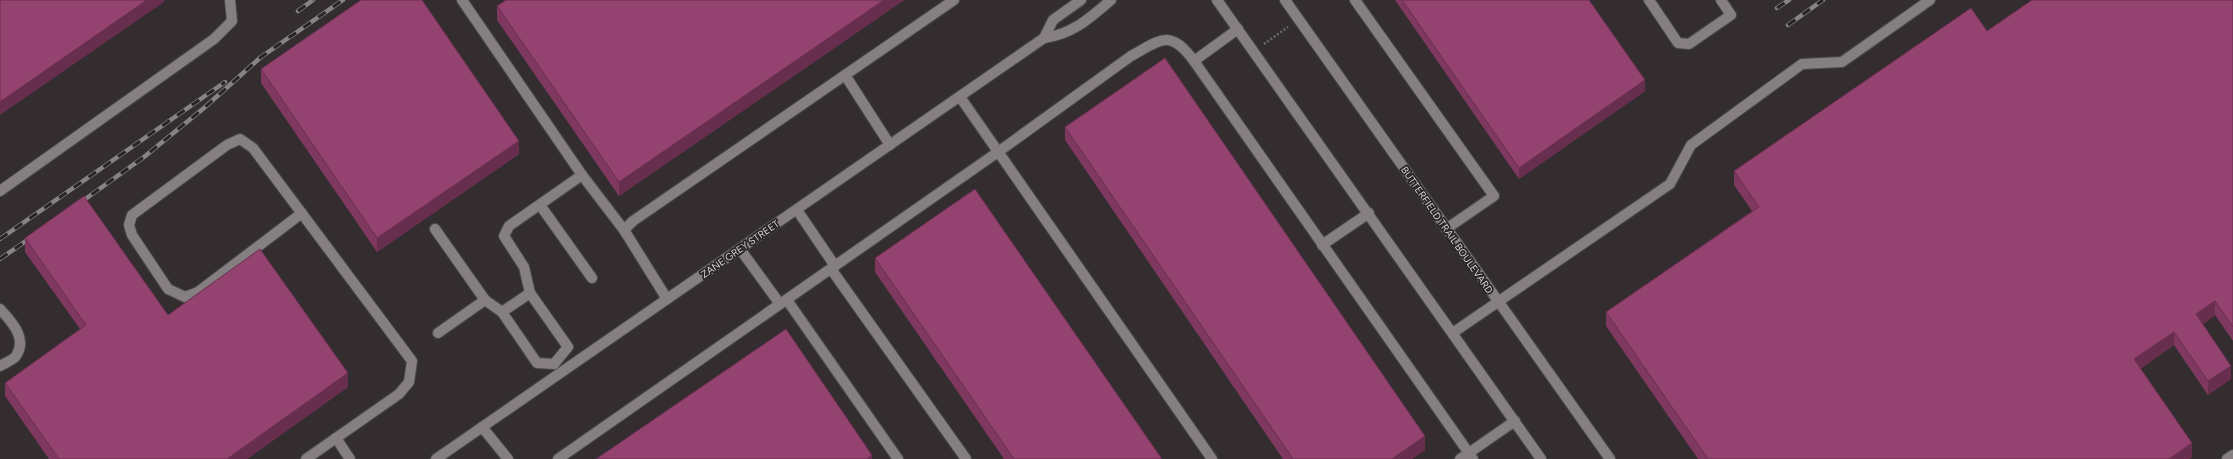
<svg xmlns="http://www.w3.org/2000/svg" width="2233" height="459" viewBox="0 0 2233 459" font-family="Figtree,sans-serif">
	<rect width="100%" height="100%" fill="#332d2f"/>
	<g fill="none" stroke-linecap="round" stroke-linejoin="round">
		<defs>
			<g id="minor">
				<polyline points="462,0 582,175"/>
				<polyline points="1217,0 1541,459"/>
				<polyline points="1285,0 1610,459"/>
				<polyline points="1355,0 1494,196 1446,229"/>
				<polyline points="1649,0 1678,43 1689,44 1731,15 1721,0"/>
				<polyline points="1238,29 1194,61 1473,459"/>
				<polyline points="1044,38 1053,20 1081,0"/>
				<polyline points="845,75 890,145"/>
				<polyline points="960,97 1212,459"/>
				<polyline points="0,191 214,39 232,21 230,0"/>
				<polyline points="540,205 592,278"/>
				<polyline points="797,210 835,266"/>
				<polyline points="302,213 198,292 185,297 168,289 132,235 129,225 132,215 227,145 240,139 253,148 412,361 409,382 399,394 306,459"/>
				<polyline points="435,229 485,300 502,312 537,363 554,364"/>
				<polyline points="1322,245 1369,213"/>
				<polyline points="740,249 780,304"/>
				<polyline points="831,269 966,459"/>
				<polyline points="667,299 624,230 633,221 954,0"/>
				<polyline points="787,300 898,459"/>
				<path d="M0,309C11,321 28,338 16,356C13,360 5,363 0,366"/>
				<polyline points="502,312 530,293"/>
				<polyline points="1454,332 1670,184 1691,145 1802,64 1842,62 1930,0"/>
				<polyline points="438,333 485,300"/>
				<polyline points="554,364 568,347 530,293 524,267 504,236 509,226 582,175 624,230"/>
				<polyline points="482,427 508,459"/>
				<polyline points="336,438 350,459"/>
				<path d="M436,459L1044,38C1073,34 1090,18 1111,0"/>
				<path d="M558,459L998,152L1131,56C1162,39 1170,29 1194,61"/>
				<polyline points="1460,459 1515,421"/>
				<polyline points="2227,459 2233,455"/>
			</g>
		</defs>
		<use href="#minor" stroke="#4f4a4d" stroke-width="12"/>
		<polyline stroke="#6d6769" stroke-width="2.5" stroke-dasharray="2 2" stroke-linecap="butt" points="1264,44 1288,27"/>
		<use href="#minor" stroke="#867f82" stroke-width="10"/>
		<defs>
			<g id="rail">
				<polyline points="1777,8 1789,0"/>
				<polyline points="298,11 313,0"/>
				<polyline points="1788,25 1823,0"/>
				<polyline points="77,205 144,157 204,108 261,57 343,0"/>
				<polyline points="0,239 225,82"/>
				<polyline points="0,259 33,236"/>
			</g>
		</defs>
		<use href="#rail" stroke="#878284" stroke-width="4.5"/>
		<use href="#rail" stroke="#292326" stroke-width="3" stroke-dasharray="9" stroke-linecap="butt"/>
	</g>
	<g fill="#7f3960">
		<polygon points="506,0 904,0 619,196 497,20 497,6"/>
		<polygon points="1395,0 1589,0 1645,91 1519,179"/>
		<polygon points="2233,0 2233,341 2215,315 2203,324 2231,379 2208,395 2174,345 2140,369 2192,457 2189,459 1698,459 1606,326 1606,312 1752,211 1734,185 1734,171 1987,31"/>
		<polygon points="261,69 519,154 377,252 261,83"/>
		<polygon points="1065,127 1425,450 1412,459 1283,459 1065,140"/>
		<polygon points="25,238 168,315 348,387 247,459 49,459 5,396 5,383 80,329 25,252"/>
		<polygon points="875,258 1162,459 1004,459 875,272"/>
	</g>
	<g fill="#682e4e">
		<polygon points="147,0 164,0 164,2 0,115 0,102"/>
		<polygon points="884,0 904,0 619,196 619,182"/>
		<polygon points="1645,80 1645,91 1519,179 1519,168"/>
		<polygon points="519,141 519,154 377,252 377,238"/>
		<polygon points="2215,301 2215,315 2196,328 2196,314"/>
		<polygon points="2174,332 2174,345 2134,373 2134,359"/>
		<polygon points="2231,366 2231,379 2208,395 2208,381"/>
		<polygon points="348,373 348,387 247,459 227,459"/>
		<polygon points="1425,436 1425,450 1412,459 1392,459"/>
		<polygon points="2192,443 2192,457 2189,459 2169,459"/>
		<polygon points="872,455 872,459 867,459"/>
	</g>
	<g fill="#944270" stroke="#682e4e">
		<polygon points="0,0 147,0 0,102"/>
		<polygon points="361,0 422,0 519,141 377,238 261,69"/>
		<polygon points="506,0 884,0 619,182 497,6"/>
		<polygon points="1402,0 1589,0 1645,80 1519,168"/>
		<polygon points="2032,0 2233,0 2233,327 2215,301 2196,314 2231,366 2208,381 2174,332 2134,359 2192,443 2169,459 1708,459 1606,312 1759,207 1734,171 1971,8 1987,31"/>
		<polygon points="1165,58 1425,436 1392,459 1293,459 1065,127"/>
		<polygon points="975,189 1162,459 1014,459 875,258"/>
		<polygon points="84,196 168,315 260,249 348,373 227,459 59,459 5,383 86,325 25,238"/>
		<polygon points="786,329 872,455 867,459 596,459"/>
	</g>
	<g text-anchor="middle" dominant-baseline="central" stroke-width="3.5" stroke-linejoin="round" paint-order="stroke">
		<g font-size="10" fill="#d7d3d5" stroke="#292326">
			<text transform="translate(1447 230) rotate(55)">BUTTERFIELD TRAIL BOULEVARD</text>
			<text transform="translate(740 249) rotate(-35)">ZANE GREY STREET</text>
		</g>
	</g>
</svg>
